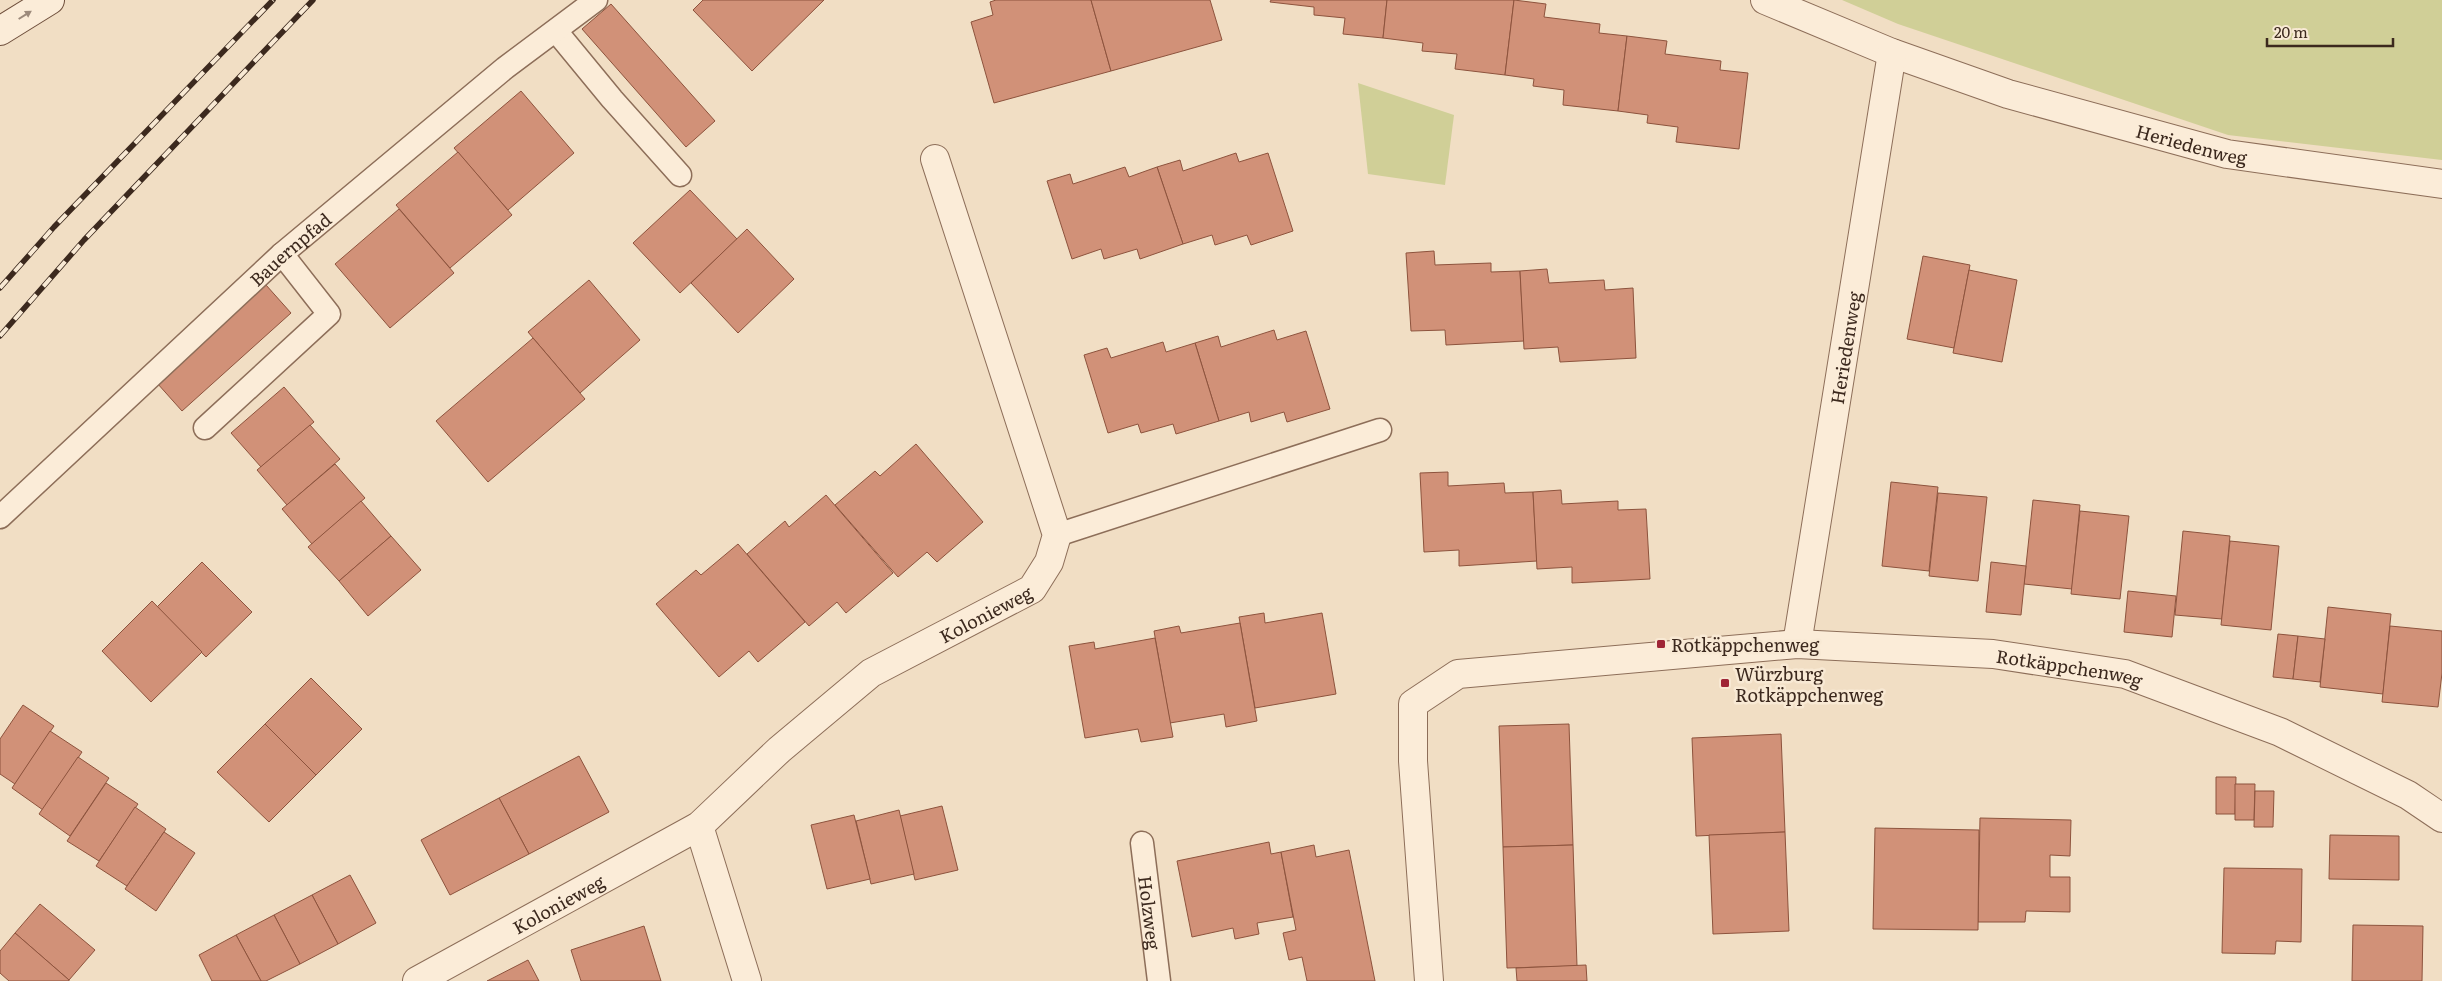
<svg xmlns="http://www.w3.org/2000/svg" width="2442" height="981" viewBox="0 0 2442 981" font-family="Literata,serif">
	<rect width="100%" height="100%" fill="#f1dec4"/>
	<g fill="#d0cf97">
		<polygon points="1842,0 2442,0 2442,160 2228,135 1898,24"/>
		<polygon points="1358,83 1454,115 1445,185 1368,174"/>
	</g>
	<g fill="#d19178" stroke="#8d533d">
		<polygon points="703,0 824,0 752,71 693,10"/>
		<polygon points="996,0 1091,0 1111,71 994,103 971,22 993,15 990,2"/>
		<polygon points="1091,0 1210,0 1222,40 1111,71"/>
		<polygon points="1271,0 1387,0 1383,38 1343,34 1345,18 1314,15 1314,7 1270,2"/>
		<polygon points="1387,0 1514,0 1505,75 1455,69 1457,54 1422,51 1423,43 1383,38"/>
		<polygon points="1514,0 1546,4 1544,17 1600,24 1599,33 1627,36 1618,111 1563,105 1564,90 1533,86 1534,79 1505,75"/>
		<polygon points="611,4 715,121 686,147 582,29"/>
		<polygon points="1627,36 1667,41 1665,54 1721,61 1720,70 1748,73 1739,149 1676,142 1678,127 1647,123 1648,115 1618,111"/>
		<polygon points="521,91 574,153 508,210 454,148"/>
		<polygon points="458,152 512,215 450,268 396,205"/>
		<polygon points="1236,153 1239,162 1268,153 1293,231 1251,245 1247,235 1215,245 1212,235 1183,244 1157,167 1180,160 1183,171"/>
		<polygon points="1125,167 1129,177 1157,167 1183,244 1140,259 1137,249 1104,259 1101,249 1072,259 1047,181 1070,174 1073,184"/>
		<polygon points="690,190 737,239 680,293 633,243"/>
		<polygon points="399,209 454,273 390,328 335,264"/>
		<polygon points="747,229 794,279 738,333 691,283"/>
		<polygon points="1434,251 1435,265 1491,263 1491,272 1520,271 1524,341 1446,345 1445,330 1411,331 1406,253"/>
		<polygon points="1923,256 1970,265 1954,348 1907,339"/>
		<polygon points="1547,269 1549,283 1604,280 1605,290 1633,288 1636,358 1560,362 1558,347 1524,349 1520,271"/>
		<polygon points="1969,270 2017,280 2002,362 1953,353"/>
		<polygon points="589,280 640,340 580,393 528,332"/>
		<polygon points="266,285 291,313 182,411 157,383"/>
		<polygon points="1274,330 1277,340 1306,331 1330,409 1287,422 1284,412 1251,422 1249,412 1219,421 1195,343 1218,336 1221,347"/>
		<polygon points="533,338 585,399 488,482 436,421"/>
		<polygon points="1163,342 1166,352 1195,343 1219,421 1176,434 1173,424 1141,433 1138,424 1108,433 1084,355 1107,348 1111,358"/>
		<polygon points="284,387 314,422 261,467 231,433"/>
		<polygon points="310,425 340,459 287,505 257,470"/>
		<polygon points="916,444 983,522 937,562 927,552 898,577 835,505 875,471 880,476"/>
		<polygon points="335,464 365,498 312,544 282,509"/>
		<polygon points="1448,472 1448,486 1504,483 1505,493 1533,492 1537,561 1459,566 1459,550 1424,552 1420,473"/>
		<polygon points="1891,482 1938,487 1929,571 1882,566"/>
		<polygon points="1561,490 1562,504 1618,501 1618,510 1646,509 1650,579 1572,583 1572,567 1537,569 1533,492"/>
		<polygon points="1938,493 1987,497 1978,581 1929,576"/>
		<polygon points="826,495 893,573 846,613 837,602 809,626 747,554 785,521 789,527"/>
		<polygon points="2033,500 2080,505 2072,589 2024,584"/>
		<polygon points="361,501 391,536 339,581 308,547"/>
		<polygon points="2080,511 2129,516 2120,599 2071,594"/>
		<polygon points="2183,531 2230,536 2222,619 2175,615"/>
		<polygon points="391,536 421,570 368,616 339,581"/>
		<polygon points="2230,541 2279,546 2271,630 2221,625"/>
		<polygon points="738,544 805,622 758,662 749,651 719,677 656,604 696,570 701,575"/>
		<polygon points="202,562 252,612 206,657 157,607"/>
		<polygon points="1991,562 2026,566 2021,615 1986,612"/>
		<polygon points="2128,591 2176,596 2172,637 2124,632"/>
		<polygon points="152,601 202,652 151,702 102,651"/>
		<polygon points="2328,607 2391,614 2383,694 2320,687"/>
		<polygon points="1264,613 1265,623 1322,613 1336,694 1255,708 1239,617"/>
		<polygon points="1240,623 1257,721 1226,727 1224,714 1170,723 1154,631 1179,626 1181,633"/>
		<polygon points="2390,626 2442,631 2442,673 2438,707 2382,702"/>
		<polygon points="2278,634 2298,636 2293,679 2273,677"/>
		<polygon points="2298,636 2325,639 2320,682 2293,679"/>
		<polygon points="1155,638 1173,737 1141,742 1138,729 1085,738 1069,646 1094,642 1095,649"/>
		<polygon points="311,678 362,729 316,775 265,724"/>
		<polygon points="23,705 54,726 15,784 0,774 0,739"/>
		<polygon points="265,724 316,775 269,822 217,772"/>
		<polygon points="1569,724 1573,845 1503,847 1499,726"/>
		<polygon points="50,731 82,752 43,810 12,788"/>
		<polygon points="1781,734 1785,832 1696,836 1692,738"/>
		<polygon points="579,756 609,812 529,854 499,798"/>
		<polygon points="78,757 109,778 70,836 39,814"/>
		<polygon points="2216,777 2236,777 2235,814 2216,814"/>
		<polygon points="106,783 138,804 99,861 67,841"/>
		<polygon points="2235,784 2255,784 2254,820 2235,820"/>
		<polygon points="2255,791 2274,791 2273,827 2254,827"/>
		<polygon points="499,798 529,854 450,895 421,840"/>
		<polygon points="942,806 958,870 915,880 900,816"/>
		<polygon points="135,807 166,829 127,886 96,866"/>
		<polygon points="899,810 914,874 871,884 856,821"/>
		<polygon points="854,815 870,879 827,889 811,825"/>
		<polygon points="1980,818 2071,820 2070,856 2050,855 2050,877 2070,877 2070,912 2026,911 2025,922 1978,922"/>
		<polygon points="1875,828 1979,830 1978,930 1873,929"/>
		<polygon points="164,832 195,853 156,911 125,889"/>
		<polygon points="1785,832 1789,931 1713,934 1709,835"/>
		<polygon points="2330,835 2399,836 2399,880 2329,879"/>
		<polygon points="1269,842 1271,854 1281,852 1293,917 1257,923 1259,934 1235,939 1233,928 1192,937 1177,861"/>
		<polygon points="1314,845 1316,857 1349,850 1375,981 1307,981 1302,957 1289,960 1283,933 1296,930 1281,852"/>
		<polygon points="1573,845 1577,966 1507,968 1503,847"/>
		<polygon points="2224,868 2302,869 2301,942 2276,941 2275,954 2222,953"/>
		<polygon points="350,875 376,923 338,944 312,895"/>
		<polygon points="312,895 338,944 300,964 274,915"/>
		<polygon points="40,904 95,950 69,980 15,933"/>
		<polygon points="274,915 300,964 266,981 261,981 236,935"/>
		<polygon points="2353,925 2423,926 2422,981 2352,981"/>
		<polygon points="644,926 661,981 581,981 571,950"/>
		<polygon points="15,933 69,980 69,981 9,981 0,973 0,951"/>
		<polygon points="236,935 261,981 212,981 199,955"/>
		<polygon points="528,960 539,981 487,981"/>
		<polygon points="1586,965 1587,981 1517,981 1516,968"/>
	</g>
	<g fill="none" stroke-linecap="round" stroke-linejoin="round">
		<defs>
			<g id="lane">
				<polyline points="556,31 612,99 680,175"/>
				<polyline points="205,428 329,314 282,254"/>
				<path id="s1" d="M0,517L282,254L505,68L596,0"/>
				<polyline points="1057,535 1380,430"/>
				<path id="s2" d="M1142,843L1159,981"/>
			</g>
			<g id="street">
				<path id="s3" d="M1765,0L1892,53L2008,94L2227,154L2442,184"/>
				<path id="s4" d="M1797,644L1892,53"/>
				<polyline points="699,826 747,981"/>
				<path id="s5" d="M417,981L699,826L779,750L871,673L1032,589L1049,562L1057,535L935,159"/>
				<path id="s6" d="M1429,981L1413,761V704L1458,674L1797,644L1993,654L2125,674L2280,732L2408,795L2442,818"/>
			</g>
			<polyline id="secondary" points="0,31 50,0"/>
		</defs>
		<use href="#lane" stroke="#8d6e59" stroke-width="25"/>
		<use href="#street" stroke="#8d6e59" stroke-width="30"/>
		<use href="#secondary" stroke="#6f4f3c" stroke-width="30"/>
		<use href="#lane" stroke="#fbecd8" stroke-width="22"/>
		<use href="#street" stroke="#fbecd8" stroke-width="28"/>
		<use href="#secondary" stroke="#fbecd8" stroke-width="28"/>
		<defs>
			<g id="rail">
				<polyline points="0,288 54,227 273,0"/>
				<polyline points="0,336 84,240 313,0"/>
			</g>
		</defs>
		<use href="#rail" stroke="#3c291e" stroke-width="5.5"/>
		<use href="#rail" stroke="#f8e9d4" stroke-width="4" stroke-dasharray="11" stroke-linecap="butt"/>
	</g>
	<defs><path id="oneway-solid" d="M-6-.8H1V-3.2L6.5 0L1 3.2V.8H-6Z" transform="scale(1.25)"/></defs>
	<use fill="#9c8a7b" href="#oneway-solid" transform="translate(25 15) rotate(-32)"/>
	<g fill="#9f2536" stroke="#f8e9d4" stroke-width="2">
		<rect x="1656" y="639" width="10" height="10" rx="2.5"/>
		<rect x="1720" y="678" width="10" height="10" rx="2.5"/>
	</g>
	<g text-anchor="middle" dominant-baseline="central" stroke-width="5" stroke-linejoin="round" paint-order="stroke">
		<g font-size="18" fill="#3c291e" stroke="#f8e9d4">
			<text stroke="none"><textPath href="#s3" startOffset="451">Heriedenweg</textPath></text>
			<text stroke="none"><textPath href="#s1" startOffset="395">Bauernpfad</textPath></text>
			<text stroke="none"><textPath href="#s4" startOffset="300">Heriedenweg</textPath></text>
			<text stroke="none"><textPath href="#s5" startOffset="681">Kolonieweg</textPath></text>
			<text stroke="none"><textPath href="#s6" startOffset="946">Rotkäppchenweg</textPath></text>
			<text stroke="none"><textPath href="#s5" startOffset="161">Kolonieweg</textPath></text>
			<text stroke="none"><textPath href="#s2" startOffset="70">Holzweg</textPath></text>
		</g>
		<g font-size="18" fill="#3c291e" stroke="#f8e9d4" text-anchor="start">
			<text x="1671" y="644">Rotkäppchenweg</text>
			<text x="1735" y="673">Würzburg<tspan x="1735" dy="21">Rotkäppchenweg</tspan></text>
		</g>
	</g>
	<path d="M2267 38v8h126v-8" fill="none" stroke="#3c291e" stroke-width="2.5"/>
	<text x="2274" y="38" font-size="15" fill="#3c291e" stroke="#f8e9d4" stroke-width="4" paint-order="stroke">20 m</text>
</svg>
